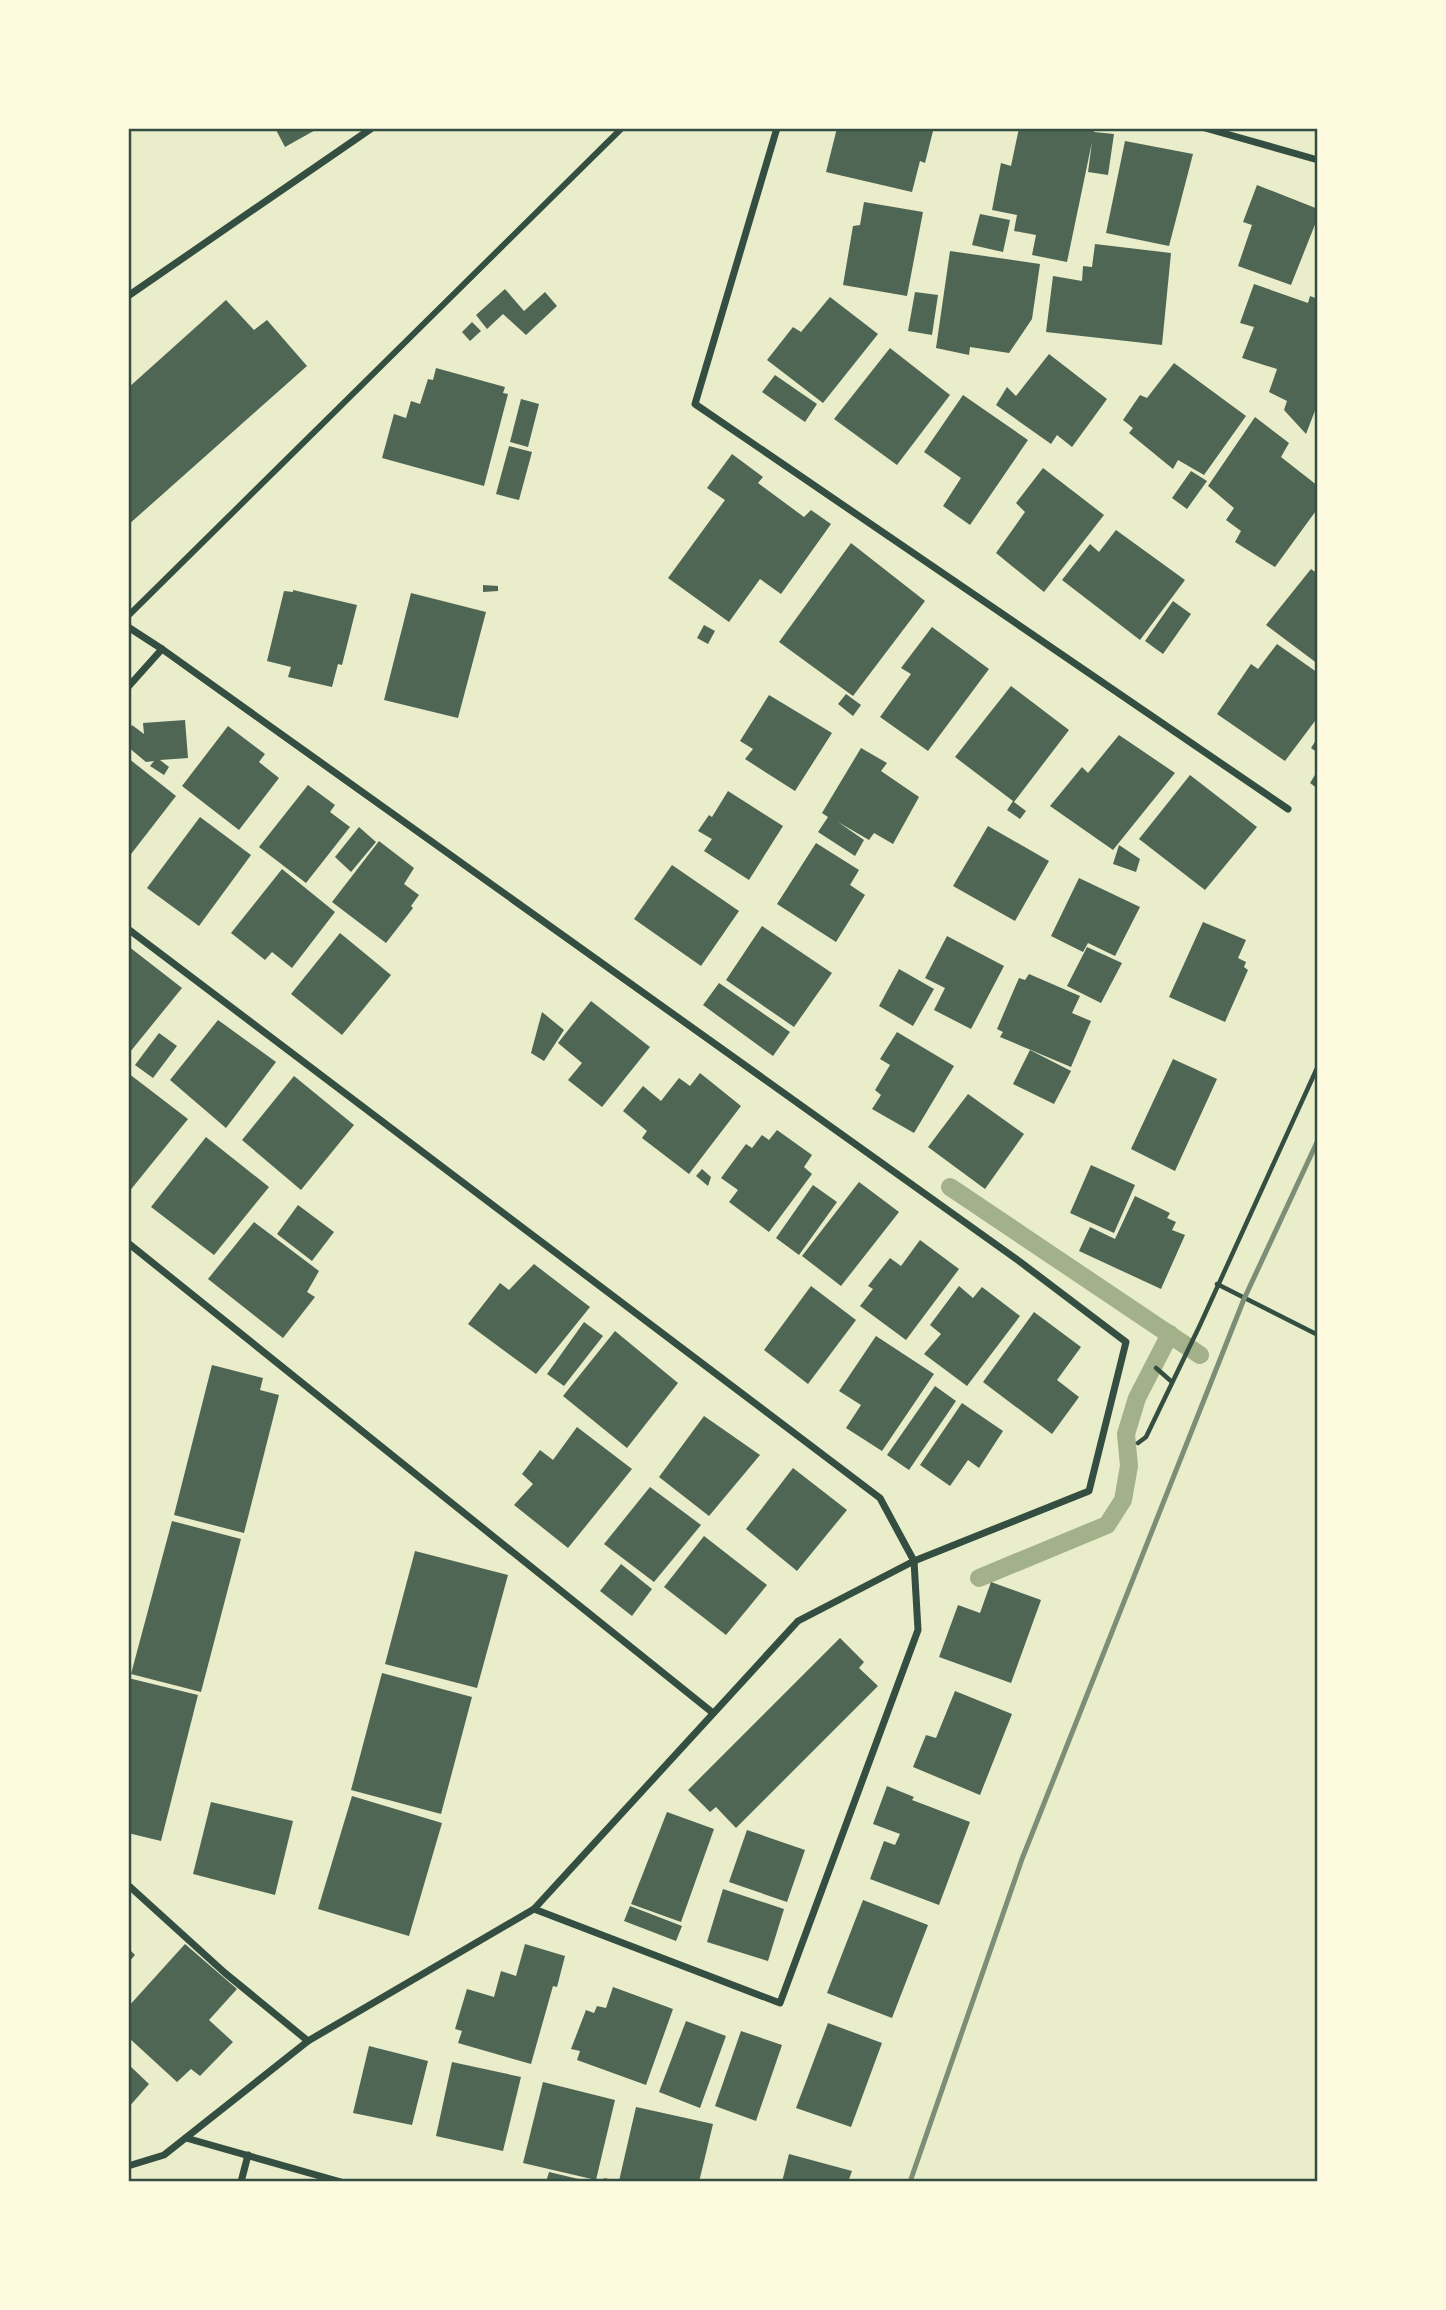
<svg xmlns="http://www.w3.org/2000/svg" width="1446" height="2310" viewBox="0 0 1446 2310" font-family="'Fira Sans Condensed',sans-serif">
	<rect width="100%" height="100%" fill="#e9edc9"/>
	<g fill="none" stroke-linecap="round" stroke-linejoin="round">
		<g stroke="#a3b18a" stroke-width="18">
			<polyline points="950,1187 1200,1355"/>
			<polyline points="979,1578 1107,1525 1123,1500 1129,1466 1126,1434 1137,1398 1170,1334"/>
		</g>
	</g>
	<g fill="#4f6655">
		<polygon points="275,128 319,128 285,147"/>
		<polygon points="837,128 922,128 933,131 925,163 920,161 912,192 826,172"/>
		<polygon points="1019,128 1091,128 1095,129 1094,132 1114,134 1108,175 1088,172 1092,142 1067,262 1032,255 1036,235 1014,231 1017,215 992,210 1001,163 1011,166"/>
		<polygon points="1125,141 1193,154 1169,246 1106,233"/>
		<polygon points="1257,185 1318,209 1318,217 1291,285 1238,266 1252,225 1243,222"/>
		<polygon points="864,202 923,212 907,296 843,285 853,226 860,225"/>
		<polygon points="980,214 1010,220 1003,252 972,245"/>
		<polygon points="1095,244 1171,253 1162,345 1046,332 1053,276 1082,281 1083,266 1092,267"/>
		<polygon points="950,251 1040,264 1032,319 1009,353 970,347 969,355 936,348"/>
		<polygon points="1254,284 1308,303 1310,296 1318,299 1318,403 1306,434 1284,410 1287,401 1269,392 1277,369 1242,358 1254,327 1240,323"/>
		<polygon points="505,289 524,311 545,292 557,306 526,335 503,314 487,329 476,315"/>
		<polygon points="915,292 938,295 932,335 908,331"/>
		<polygon points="830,297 878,334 823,403 767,360 793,327 801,332"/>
		<polygon points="226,300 254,330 267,320 307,366 128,525 128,388"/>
		<polygon points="472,322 481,331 470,341 462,332"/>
		<polygon points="890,348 950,395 897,465 834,419"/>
		<polygon points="1049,354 1107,399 1072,447 1057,435 1051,444 996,405 1007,387 1016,396"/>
		<polygon points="1174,363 1246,416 1204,475 1178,460 1173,469 1129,433 1133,428 1123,420 1140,395 1147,398"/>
		<polygon points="436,368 505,387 503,393 508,394 484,486 382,458 394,414 406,418 411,401 420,404 428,379 433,380"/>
		<polygon points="775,375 817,404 805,422 762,392"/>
		<polygon points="963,395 1028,440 970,525 943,506 961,478 924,452"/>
		<polygon points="521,399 539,404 528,447 510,442"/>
		<polygon points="1255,417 1289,443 1281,457 1318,486 1318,508 1275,567 1235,542 1241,531 1226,520 1234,508 1208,486"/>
		<polygon points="509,446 532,452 519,500 496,494"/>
		<polygon points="732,454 763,477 758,483 804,517 811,510 831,524 781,594 760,579 729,622 668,578 725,500 707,488"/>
		<polygon points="1043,468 1104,515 1044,592 996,553 1025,512 1016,503"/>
		<polygon points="1191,471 1207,481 1187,509 1172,498"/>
		<polygon points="1116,530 1185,580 1140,640 1062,580 1090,544 1099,552"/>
		<polygon points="851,543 925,601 853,696 779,642"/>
		<polygon points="1311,569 1318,574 1318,664 1266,625"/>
		<polygon points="483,585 498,586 498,591 483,592"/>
		<polygon points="293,590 357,605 342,665 338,664 332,687 288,677 291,667 267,661 284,591 293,592"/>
		<polygon points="411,593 486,612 458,718 384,700"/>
		<polygon points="1173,601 1191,614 1163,654 1145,641"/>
		<polygon points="704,625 715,631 708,644 697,638"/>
		<polygon points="932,627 989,669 928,751 880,717 911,674 901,668"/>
		<polygon points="1277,644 1318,673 1318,717 1285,761 1217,714 1251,664 1258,669"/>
		<polygon points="1011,686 1069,730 1014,802 1026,811 1020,819 1007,810 1013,801 955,757"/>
		<polygon points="846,694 861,705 853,716 838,704"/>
		<polygon points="769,695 832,733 795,791 745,759 753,749 740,741"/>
		<polygon points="185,720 188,758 160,760 169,767 164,775 150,766 154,761 146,762 128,747 128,731 132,725 144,734 143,723"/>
		<polygon points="228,726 265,754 259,762 279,778 239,830 182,786"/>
		<polygon points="1119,735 1175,773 1113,850 1050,806 1082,767 1088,773"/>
		<polygon points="1318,737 1318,753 1311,748"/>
		<polygon points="861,748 887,763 881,771 919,797 893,844 874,833 869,840 838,822 864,840 855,856 818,832 828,817 822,813"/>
		<polygon points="128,758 176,796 128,858"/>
		<polygon points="1318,770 1318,789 1310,783"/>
		<polygon points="1190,775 1257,827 1205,890 1139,839"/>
		<polygon points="308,785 335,805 330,812 350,827 306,883 259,847"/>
		<polygon points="728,791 783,826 749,880 704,851 712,839 698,831 709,815 712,817"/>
		<polygon points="200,817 251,855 199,926 147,888"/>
		<polygon points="988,826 1049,861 1015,921 953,886"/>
		<polygon points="359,827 376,842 351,872 335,857"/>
		<polygon points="379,841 414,868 404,884 419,895 411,906 413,908 386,943 332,902"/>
		<polygon points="816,843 859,870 850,885 865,895 836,942 777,904"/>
		<polygon points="1119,845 1140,859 1136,872 1113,864"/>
		<polygon points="672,865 739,911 701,966 634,919"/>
		<polygon points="282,869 335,912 292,968 272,952 265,960 231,933"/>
		<polygon points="1079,878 1140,907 1115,956 1088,943 1083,952 1051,936"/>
		<polygon points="1203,922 1246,940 1238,958 1246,962 1244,967 1248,970 1225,1022 1169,997"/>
		<polygon points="762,926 832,973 794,1027 726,980"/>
		<polygon points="340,933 391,975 342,1035 291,994"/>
		<polygon points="947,936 1004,966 971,1029 934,1010 945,988 925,978"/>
		<polygon points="128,946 182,988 130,1052 128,1050"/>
		<polygon points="1087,947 1122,963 1101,1003 1067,986"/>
		<polygon points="899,969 934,989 913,1026 879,1006"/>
		<polygon points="1029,974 1080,996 1072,1013 1091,1021 1071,1067 1000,1037 1003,1032 997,1029 1019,978 1025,980"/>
		<polygon points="719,983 790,1032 773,1056 703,1005"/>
		<polygon points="591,1001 650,1047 602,1107 568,1080 582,1063 558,1043"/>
		<polygon points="542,1012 564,1030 544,1061 531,1053"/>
		<polygon points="218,1020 276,1062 226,1128 170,1080"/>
		<polygon points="897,1032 954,1066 914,1133 872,1109 881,1095 875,1090 890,1065 880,1059"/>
		<polygon points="159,1033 177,1046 153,1078 135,1065"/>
		<polygon points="1030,1050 1071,1071 1054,1104 1013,1084"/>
		<polygon points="1173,1059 1217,1079 1175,1171 1131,1149"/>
		<polygon points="128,1073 188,1119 128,1193"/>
		<polygon points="700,1073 741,1106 689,1174 642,1138 647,1131 623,1111 643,1086 661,1101 679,1078 690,1086"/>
		<polygon points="294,1076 354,1125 301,1190 242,1140"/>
		<polygon points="968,1094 1024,1134 985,1189 928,1147"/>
		<polygon points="777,1130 812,1155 804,1167 812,1174 769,1232 729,1202 738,1190 721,1178 746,1144 752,1148 762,1135 769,1140"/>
		<polygon points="206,1137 269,1187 214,1255 151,1207"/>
		<polygon points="1091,1165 1135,1185 1114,1233 1070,1213"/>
		<polygon points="702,1169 711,1177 708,1186 696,1176"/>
		<polygon points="859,1182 899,1212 841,1286 802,1256"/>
		<polygon points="813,1185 837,1202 799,1255 776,1238"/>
		<polygon points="1135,1196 1170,1213 1167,1218 1176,1222 1172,1230 1185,1235 1161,1289 1079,1251 1090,1227 1115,1239"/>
		<polygon points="298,1205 334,1232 312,1261 277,1234"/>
		<polygon points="254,1222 319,1271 307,1292 315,1297 283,1338 208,1279"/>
		<polygon points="920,1240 959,1269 906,1340 860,1306 873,1289 868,1286 890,1258 901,1266"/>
		<polygon points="534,1264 590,1307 536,1374 468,1324 500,1283 509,1290"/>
		<polygon points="811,1286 856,1320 808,1384 764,1350"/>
		<polygon points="959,1286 973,1298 982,1287 1020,1316 967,1386 924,1354 941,1334 930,1325"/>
		<polygon points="1034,1312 1081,1347 1057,1380 1079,1397 1052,1434 983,1382"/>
		<polygon points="584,1322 603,1336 564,1386 547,1374"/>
		<polygon points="615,1331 678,1383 627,1448 563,1396"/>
		<polygon points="876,1336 934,1374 882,1451 846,1428 861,1405 839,1391"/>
		<polygon points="212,1365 263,1378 260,1390 279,1395 244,1533 174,1515"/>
		<polygon points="935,1386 956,1401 909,1470 887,1455"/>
		<polygon points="962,1403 1003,1431 979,1468 968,1460 950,1486 920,1465"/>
		<polygon points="704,1416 760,1455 709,1516 659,1477"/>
		<polygon points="577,1427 632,1469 568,1548 514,1505 533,1484 522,1474 540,1450 553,1460"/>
		<polygon points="793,1468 847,1510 797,1571 746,1529"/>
		<polygon points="650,1487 701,1525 654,1582 604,1544"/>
		<polygon points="172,1521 241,1539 201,1692 131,1674"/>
		<polygon points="704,1536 767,1585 726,1635 664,1587"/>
		<polygon points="415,1551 508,1575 477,1688 385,1664"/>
		<polygon points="621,1564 652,1589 632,1616 600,1591"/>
		<polygon points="991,1582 1041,1600 1011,1683 939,1657 958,1605 980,1613"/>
		<polygon points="840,1638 864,1662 859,1668 878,1686 736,1828 716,1807 710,1812 688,1790"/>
		<polygon points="382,1673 472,1697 441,1814 351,1790"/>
		<polygon points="128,1678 198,1695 161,1841 128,1833"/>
		<polygon points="955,1691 1012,1714 980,1795 913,1767 926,1735 936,1738"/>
		<polygon points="887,1786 914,1797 912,1800 970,1822 939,1905 870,1879 884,1841 895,1845 900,1834 873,1824"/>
		<polygon points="352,1796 442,1823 409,1936 318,1909"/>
		<polygon points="211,1802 293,1821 275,1895 193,1874"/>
		<polygon points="667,1812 714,1829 681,1922 631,1904"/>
		<polygon points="747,1830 805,1850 787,1902 729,1882"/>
		<polygon points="723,1889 784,1909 768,1961 707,1942"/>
		<polygon points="863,1900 928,1925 892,2018 827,1993"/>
		<polygon points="630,1906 682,1926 676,1941 624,1921"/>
		<polygon points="185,1944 237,1989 209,2020 233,2042 200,2076 191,2069 177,2082 128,2037 128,2007"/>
		<polygon points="525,1944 565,1956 557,1987 553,1986 531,2064 458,2043 462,2031 455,2029 467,1989 494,1997 501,1971 516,1976"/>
		<polygon points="128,1948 135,1955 128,1963"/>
		<polygon points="613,1987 673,2009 646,2085 577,2060 580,2051 571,2049 586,2010 594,2013 597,2006 606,2008"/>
		<polygon points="686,2021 726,2036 700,2108 659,2092"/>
		<polygon points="828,2023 882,2043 851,2127 796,2108"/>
		<polygon points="741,2031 782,2045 756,2121 715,2106"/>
		<polygon points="369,2046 428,2061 412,2125 353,2113"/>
		<polygon points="452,2062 521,2077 503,2151 436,2136"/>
		<polygon points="128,2064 149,2084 128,2108"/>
		<polygon points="543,2082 615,2100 596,2180 523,2163"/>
		<polygon points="636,2107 713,2124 699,2182 603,2182 604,2178 619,2181"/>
		<polygon points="789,2154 852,2171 848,2182 782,2182"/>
		<polygon points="549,2172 587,2181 587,2182 546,2182"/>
	</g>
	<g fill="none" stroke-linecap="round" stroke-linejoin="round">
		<g stroke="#344e41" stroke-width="4.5">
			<polyline points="1217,1284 1318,1335"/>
			<polyline points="1156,1368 1172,1382"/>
			<polyline points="1138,1443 1146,1437 1200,1325 1318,1066"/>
		</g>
		<polyline stroke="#344e41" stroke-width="6" points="128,616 622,128"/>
		<g stroke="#344e41" stroke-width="7">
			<polyline points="777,128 695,404 1288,809"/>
			<polyline points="1205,128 1318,160"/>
			<polyline points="128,296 372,128"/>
			<polyline points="128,627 162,649 1019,1261 1126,1342 1089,1491 914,1561 798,1621 534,1909 308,2041"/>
			<polyline points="128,687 162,649"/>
			<polyline points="128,929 880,1498 914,1561 918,1630 780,2003 534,1909"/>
			<polyline points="128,1243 713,1713"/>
			<polyline points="128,1885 225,1973 308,2041 164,2155 128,2166"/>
			<polyline points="186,2138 341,2182"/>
			<polyline points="241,2182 248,2155"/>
		</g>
		<polyline stroke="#7c8e77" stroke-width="5" points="910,2182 1022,1859 1244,1299 1318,1140"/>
	</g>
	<rect width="1446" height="2310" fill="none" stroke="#fefae0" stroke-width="259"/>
	<rect x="130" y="130" width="1186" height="2050" fill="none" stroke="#344e41" stroke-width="2.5"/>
</svg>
